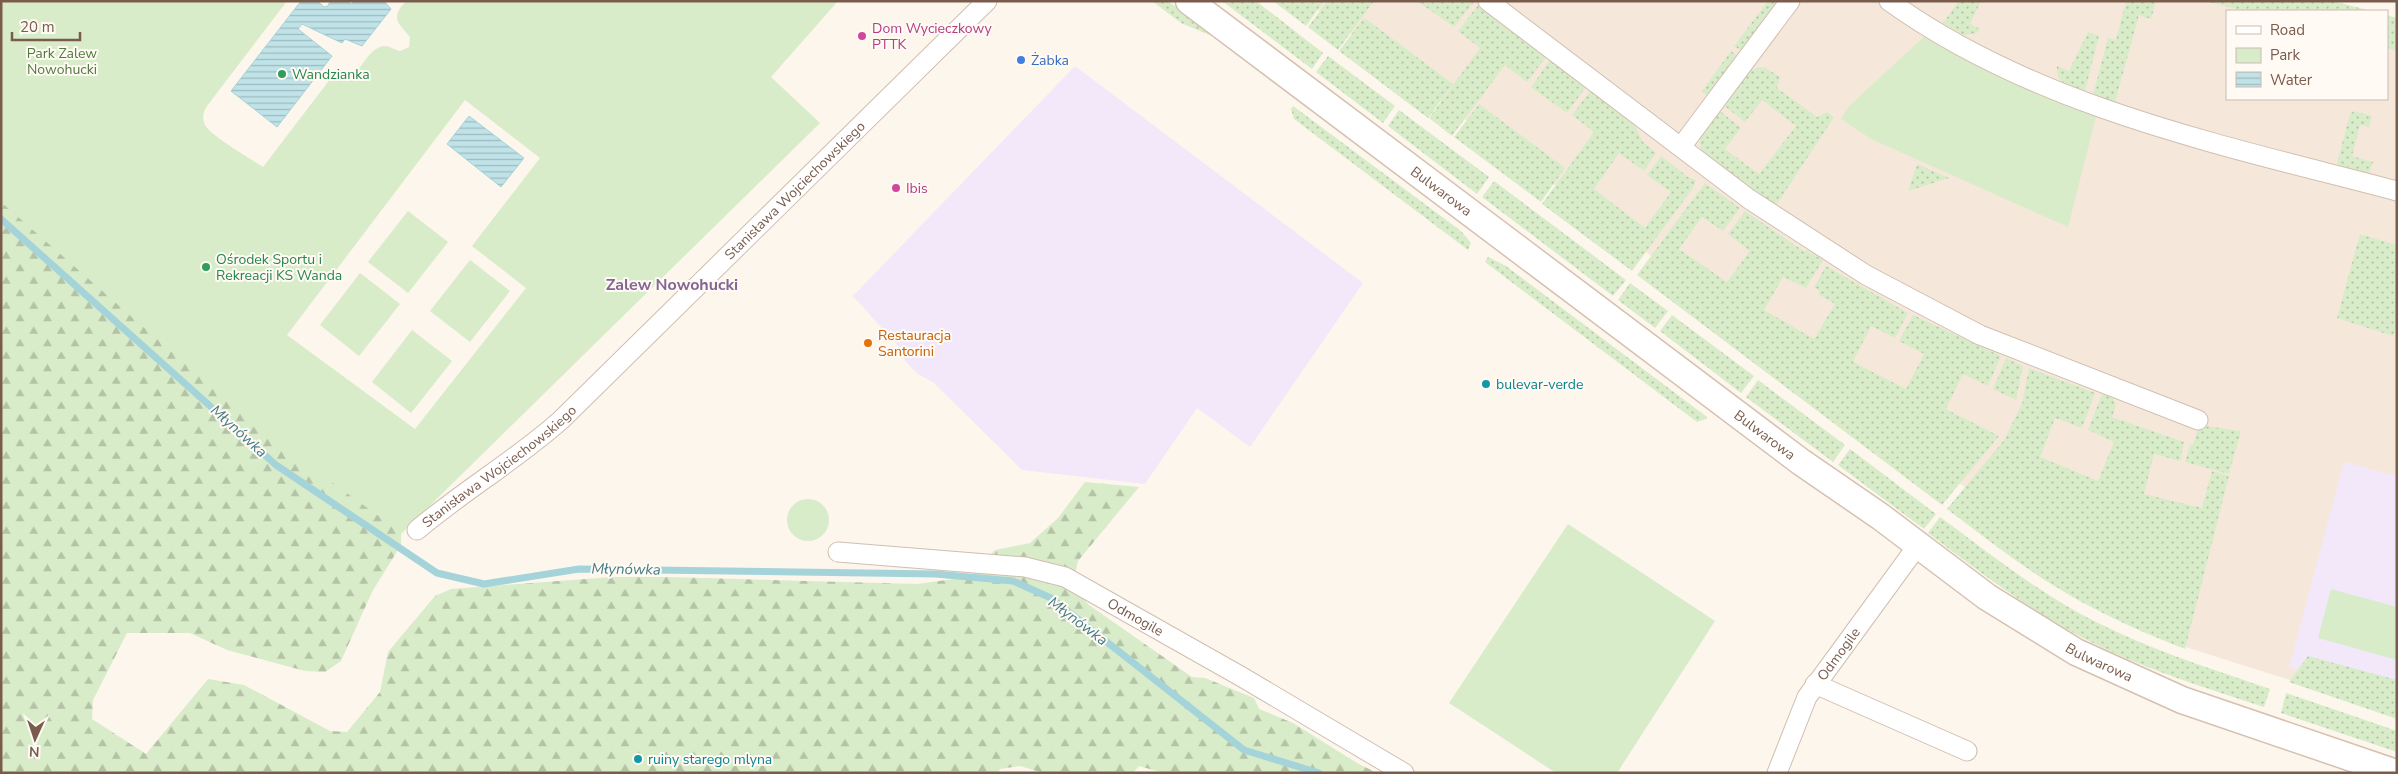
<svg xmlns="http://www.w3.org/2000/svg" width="2398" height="774" viewBox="0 0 2398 774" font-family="'Nunito Sans',sans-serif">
	<defs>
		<pattern id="grass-dots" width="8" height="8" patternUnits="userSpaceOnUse" patternTransform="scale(1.25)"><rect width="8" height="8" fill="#d8ecc9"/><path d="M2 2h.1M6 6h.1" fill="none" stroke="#b4c2a5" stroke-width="1.8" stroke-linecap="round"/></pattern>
		<pattern id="forest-firs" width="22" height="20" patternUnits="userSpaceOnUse" patternTransform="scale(1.25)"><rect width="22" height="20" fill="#d8ecc9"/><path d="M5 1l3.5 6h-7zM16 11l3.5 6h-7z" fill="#b4c2a5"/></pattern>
		<pattern id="water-rules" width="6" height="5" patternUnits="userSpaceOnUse" patternTransform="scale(1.25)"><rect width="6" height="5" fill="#bfe3e8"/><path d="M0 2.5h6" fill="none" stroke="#a0bbbe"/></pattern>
	</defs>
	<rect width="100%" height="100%" fill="#fdf6ec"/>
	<polygon fill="#f5e8da" points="1305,1 2287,1 2325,11 2227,11 2227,99 2387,99 2387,28 2397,30 2397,714 2179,645"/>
	<g fill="#f3e8fa">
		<polygon points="1075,66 1363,283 1250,447 1197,408 1145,484 1022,470 934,383 918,374 905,361 899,347 853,296"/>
		<polygon points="2344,462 2397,476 2397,702 2289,667"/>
	</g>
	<g fill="url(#grass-dots)">
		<polygon points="1152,1 1168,1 1217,38 1181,23"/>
		<polygon points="1222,1 1256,1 1323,53 1312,69"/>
		<polygon points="1273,1 1324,1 1306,26"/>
		<polygon points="1327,1 1374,1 1338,50 1308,27"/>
		<polygon points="1417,1 1472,1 1474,2 1454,27"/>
		<polygon points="1768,1 1779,1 1742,51 1734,46"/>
		<polygon points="1959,1 1981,1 1970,24 1980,29 1977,33 1964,35 1943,23"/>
		<polygon points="2126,1 2156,1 2151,19 2139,15 2115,102 2093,95 2108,38 2116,40"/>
		<polygon points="2205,1 2333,1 2371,11 2244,11"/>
		<polygon points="1478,5 1546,57 1527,82 1505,65 1452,136 1429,118 1480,48 1458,31"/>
		<polygon points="2387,15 2397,18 2397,51 2387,48"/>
		<polygon points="1363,19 1366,19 1453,84 1428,118 1339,51"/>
		<path d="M2088,32L2099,36L2085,91C2069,85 2056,86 2057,66L2069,71Z"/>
		<polygon points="1731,51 1738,56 1708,96 1702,91"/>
		<polygon points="1328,56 1395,106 1383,123 1316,72"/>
		<polygon points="1550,60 1586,87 1567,113 1531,87"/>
		<path d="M1764,67L1780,77L1777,88L1817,117L1827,112L1834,117L1775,207L1703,153C1693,137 1710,122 1719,110L1741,128L1725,149L1759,174L1796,126L1762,100L1745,122L1723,105L1750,70Z"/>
		<polygon points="1591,90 1635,125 1642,141 1656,153 1644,171 1619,153 1594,189 1645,228 1671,192 1647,175 1661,156 1688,177 1696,180 1693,188 1632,271 1542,204 1594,132 1572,115"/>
		<polygon points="1479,104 1565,168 1541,202 1454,137"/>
		<polygon points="1293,106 1461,231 1471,243 1468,250 1294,119 1291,109"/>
		<polygon points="1399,110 1489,177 1477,194 1388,126"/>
		<polygon points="2354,111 2372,116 2369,127 2360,125 2352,156 2373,162 2369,173 2338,165 2337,163 2350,114"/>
		<polygon points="1917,164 1949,178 1908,191"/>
		<polygon points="1494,181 1626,280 1613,296 1482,197"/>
		<polygon points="1705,183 1740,208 1723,231 1702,217 1679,249 1727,282 1750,251 1728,234 1745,211 1805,252 1806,250 1823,260 1806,288 1783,277 1764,310 1814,339 1835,304 1818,294 1820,291 1814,287 1826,266 1908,313 1895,338 1871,326 1853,362 1906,389 1924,354 1899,341 1913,315 2001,356 1988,386 1963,374 1946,409 1999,436 1942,505 1637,275"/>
		<polygon points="2360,234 2397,245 2397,323 2393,336 2337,318"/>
		<polygon points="1488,257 1506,266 1707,417 1706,419 1697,422 1485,262"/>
		<polygon points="1630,283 1668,311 1655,328 1618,300"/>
		<polygon points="1672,315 1754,376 1741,393 1660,331"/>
		<polygon points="2006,358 2023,366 2016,400 1993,389"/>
		<path d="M2029,368L2095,393L2082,428L2055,418L2040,457L2098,481L2114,442L2088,430L2102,394L2113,398L2116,405L2112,417L2184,442L2180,461L2154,454L2144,494L2202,508L2212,471L2229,476L2185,649C2146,634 2108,617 2071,596C2027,571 1987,539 1947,509L2004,440L2022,404Z"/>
		<polygon points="1758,380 1845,445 1833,462 1746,397"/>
		<polygon points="2199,425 2241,431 2229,474 2185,462 2190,444 2193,445"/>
		<polygon points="1850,449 1936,514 1924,529 1838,465"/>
		<path d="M1940,517C1981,547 2021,579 2065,605C2129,643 2200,665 2270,689L2264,707C2206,688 2147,670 2093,643C2033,613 1981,573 1928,533Z"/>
		<polygon points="2308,656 2397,680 2397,719 2289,682"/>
		<polygon points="2286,693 2397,731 2397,752 2281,713"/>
	</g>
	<path fill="url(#forest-firs)" d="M1,71L402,488L401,545L372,592L341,661L325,672L305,671L227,650L190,633H127L93,700L92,719L146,754L208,679L244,685L330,731L347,732L380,692L388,652L435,596L451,589L612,577H669L917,584L969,577L995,550L1030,543L1058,518L1085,482L1139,487L1078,561C1073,578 1077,593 1089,605L1192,677L1205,678L1254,698L1259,709L1293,723L1357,763L1377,773H1164L1139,766L1133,773H1043L1020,766L1000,769L998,773H1Z"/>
	<g fill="#d8ecc9" fill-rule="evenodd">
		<path d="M1,1H287L207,106C203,112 202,118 205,125C211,136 251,159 263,167L331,78L342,74L353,78C360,68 371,47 384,46C390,46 395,50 400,51L409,47L410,37C399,23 389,19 406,1H838L771,77L820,123L402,533L265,434L1,202ZM465,100L540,158L472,246L526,288L415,429L287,335Z"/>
		<polygon points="1926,35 2021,86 2096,117 2068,227 1871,139 1841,119 1849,106"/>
		<polygon points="408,211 448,242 408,293 368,262"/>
		<polygon points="470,260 510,291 470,342 430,311"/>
		<polygon points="360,273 400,304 359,356 320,325"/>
		<polygon points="412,330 452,361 411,413 372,382"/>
		<circle cx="808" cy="520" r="21"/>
		<polygon points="1568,524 1715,621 1617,773 1556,773 1449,703"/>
		<polygon points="2331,589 2397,607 2397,660 2318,638"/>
	</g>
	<g fill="url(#water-rules)" stroke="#a5d3da">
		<polygon points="301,1 318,1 324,7 328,6 330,1 348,1 351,4 354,1 384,1 391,9 362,46 345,39 342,43 302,24 298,29 332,56 277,127 231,91"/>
		<polygon points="469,116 524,158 501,187 447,144"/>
	</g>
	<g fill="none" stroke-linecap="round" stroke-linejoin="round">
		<polyline stroke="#a5d3da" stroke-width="7" points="1,219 276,465 437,573 484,584 579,569 936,574 1013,581 1051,598 1244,750 1319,773"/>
		<defs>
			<g id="street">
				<polyline points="1488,1 1749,199 1866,275 1980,335 2198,420"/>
				<path d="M1889,1C2038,108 2223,145 2397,191"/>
				<polyline points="1681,147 1790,1"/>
				<path id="s1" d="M417,530C463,491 516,460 561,420L987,1"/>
				<path id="s2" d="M838,552L1025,567L1065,577L1242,677L1404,773"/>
				<polyline points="1815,684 1967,751"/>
				<path id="s3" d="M1777,773L1807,697L1918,545"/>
			</g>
			<g id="secondary">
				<path id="s4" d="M1189,1L1801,462L1881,517L1987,597L2076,652L2182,700L2396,773"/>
			</g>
		</defs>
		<use href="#street" stroke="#d1beb0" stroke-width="21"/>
		<use href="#secondary" stroke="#d6c0b0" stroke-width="29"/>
		<use href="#street" stroke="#fff" stroke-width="19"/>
		<use href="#secondary" stroke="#fff" stroke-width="26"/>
	</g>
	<g fill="#d1479c" stroke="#fffaf3" stroke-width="2">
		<circle cx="862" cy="36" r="5"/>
		<circle cx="896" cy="188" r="5"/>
	</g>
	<circle fill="#3f7fe0" stroke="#fffaf3" stroke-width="2" cx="1021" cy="60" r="5"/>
	<g fill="#2e9e5b" stroke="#fffaf3" stroke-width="2">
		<circle cx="282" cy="74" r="5"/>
		<circle cx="206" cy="267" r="5"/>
	</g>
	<circle fill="#e8710a" stroke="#fffaf3" stroke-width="2" cx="868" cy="343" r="5"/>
	<g fill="#0f9aa8" stroke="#fffaf3" stroke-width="2">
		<circle cx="1486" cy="384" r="5"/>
		<circle cx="638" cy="759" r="5"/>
	</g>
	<g text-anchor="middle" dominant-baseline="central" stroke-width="4" stroke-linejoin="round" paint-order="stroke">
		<g font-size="14" fill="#b23c85" stroke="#fffaf3" text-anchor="start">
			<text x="872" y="28">Dom Wycieczkowy<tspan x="872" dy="16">PTTK</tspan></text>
			<text x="906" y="188">Ibis</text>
		</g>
		<g font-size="14" fill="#537a41" stroke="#fffaf3">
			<text x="62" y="53">Park Zalew<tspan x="62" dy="16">Nowohucki</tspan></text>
		</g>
		<g font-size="14" fill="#366cbe" stroke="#fffaf3" text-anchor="start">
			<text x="1031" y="60">Żabka</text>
		</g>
		<g font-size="14" fill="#27864d" stroke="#fffaf3" text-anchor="start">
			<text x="292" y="74">Wandzianka</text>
			<text x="216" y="259">Ośrodek Sportu i<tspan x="216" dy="16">Rekreacji KS Wanda</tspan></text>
		</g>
		<g font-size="14" fill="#7a5c4d" stroke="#fffaf3">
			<text stroke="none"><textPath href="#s1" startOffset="509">Stanisława Wojciechowskiego</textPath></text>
			<text stroke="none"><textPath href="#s4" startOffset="316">Bulwarowa</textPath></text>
			<text stroke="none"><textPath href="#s4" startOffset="721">Bulwarowa</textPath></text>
			<text stroke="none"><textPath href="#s1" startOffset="104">Stanisława Wojciechowskiego</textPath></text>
			<text stroke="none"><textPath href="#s2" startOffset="310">Odmogile</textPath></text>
			<text stroke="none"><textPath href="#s3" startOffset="135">Odmogile</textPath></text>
			<text stroke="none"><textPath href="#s4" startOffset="1126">Bulwarowa</textPath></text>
		</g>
		<g font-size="14" fill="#c56008" stroke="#fffaf3" text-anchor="start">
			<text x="878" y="335">Restauracja<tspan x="878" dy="16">Santorini</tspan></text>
		</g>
		<g font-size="14" fill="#0d838f" stroke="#fffaf3" text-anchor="start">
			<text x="1496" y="384">bulevar-verde</text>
			<text x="648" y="759">ruiny starego mlyna</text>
		</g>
		<g font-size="15" font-style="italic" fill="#437c86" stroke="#fffaf3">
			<text transform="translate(239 431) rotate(42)">Młynówka</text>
			<text transform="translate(626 569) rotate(1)">Młynówka</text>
			<text transform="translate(1078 621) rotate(37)">Młynówka</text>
		</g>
		<g font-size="16" font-weight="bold" fill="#846695" stroke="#fffaf3">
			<text x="672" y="285">Zalew Nowohucki</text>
		</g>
	</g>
	<rect width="2398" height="774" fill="none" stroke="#7a5c4d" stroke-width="5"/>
	<rect x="2226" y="10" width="162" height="90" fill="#fffaf3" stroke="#cabbb1"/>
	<rect x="2236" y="26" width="25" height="8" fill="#ffffff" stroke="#cabbb1"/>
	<text x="2270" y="35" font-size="15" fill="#7a5c4d">Road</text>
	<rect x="2236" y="48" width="25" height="15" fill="#d8ecc9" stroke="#cabbb1"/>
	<text x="2270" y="60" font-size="15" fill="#7a5c4d">Park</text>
	<rect x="2236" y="72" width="25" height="15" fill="url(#water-rules)" stroke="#cabbb1"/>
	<text x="2270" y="85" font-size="15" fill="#7a5c4d">Water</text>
	<g transform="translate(35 739) rotate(183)" stroke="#fffaf3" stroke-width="4" paint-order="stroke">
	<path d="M0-4L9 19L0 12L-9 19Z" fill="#7a5c4d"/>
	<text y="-8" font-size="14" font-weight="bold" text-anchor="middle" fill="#7a5c4d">N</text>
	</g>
	<path d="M12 32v8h68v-8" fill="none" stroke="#7a5c4d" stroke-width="2.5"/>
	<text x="20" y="32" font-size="15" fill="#7a5c4d" stroke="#fffaf3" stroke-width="4" paint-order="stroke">20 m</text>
</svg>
